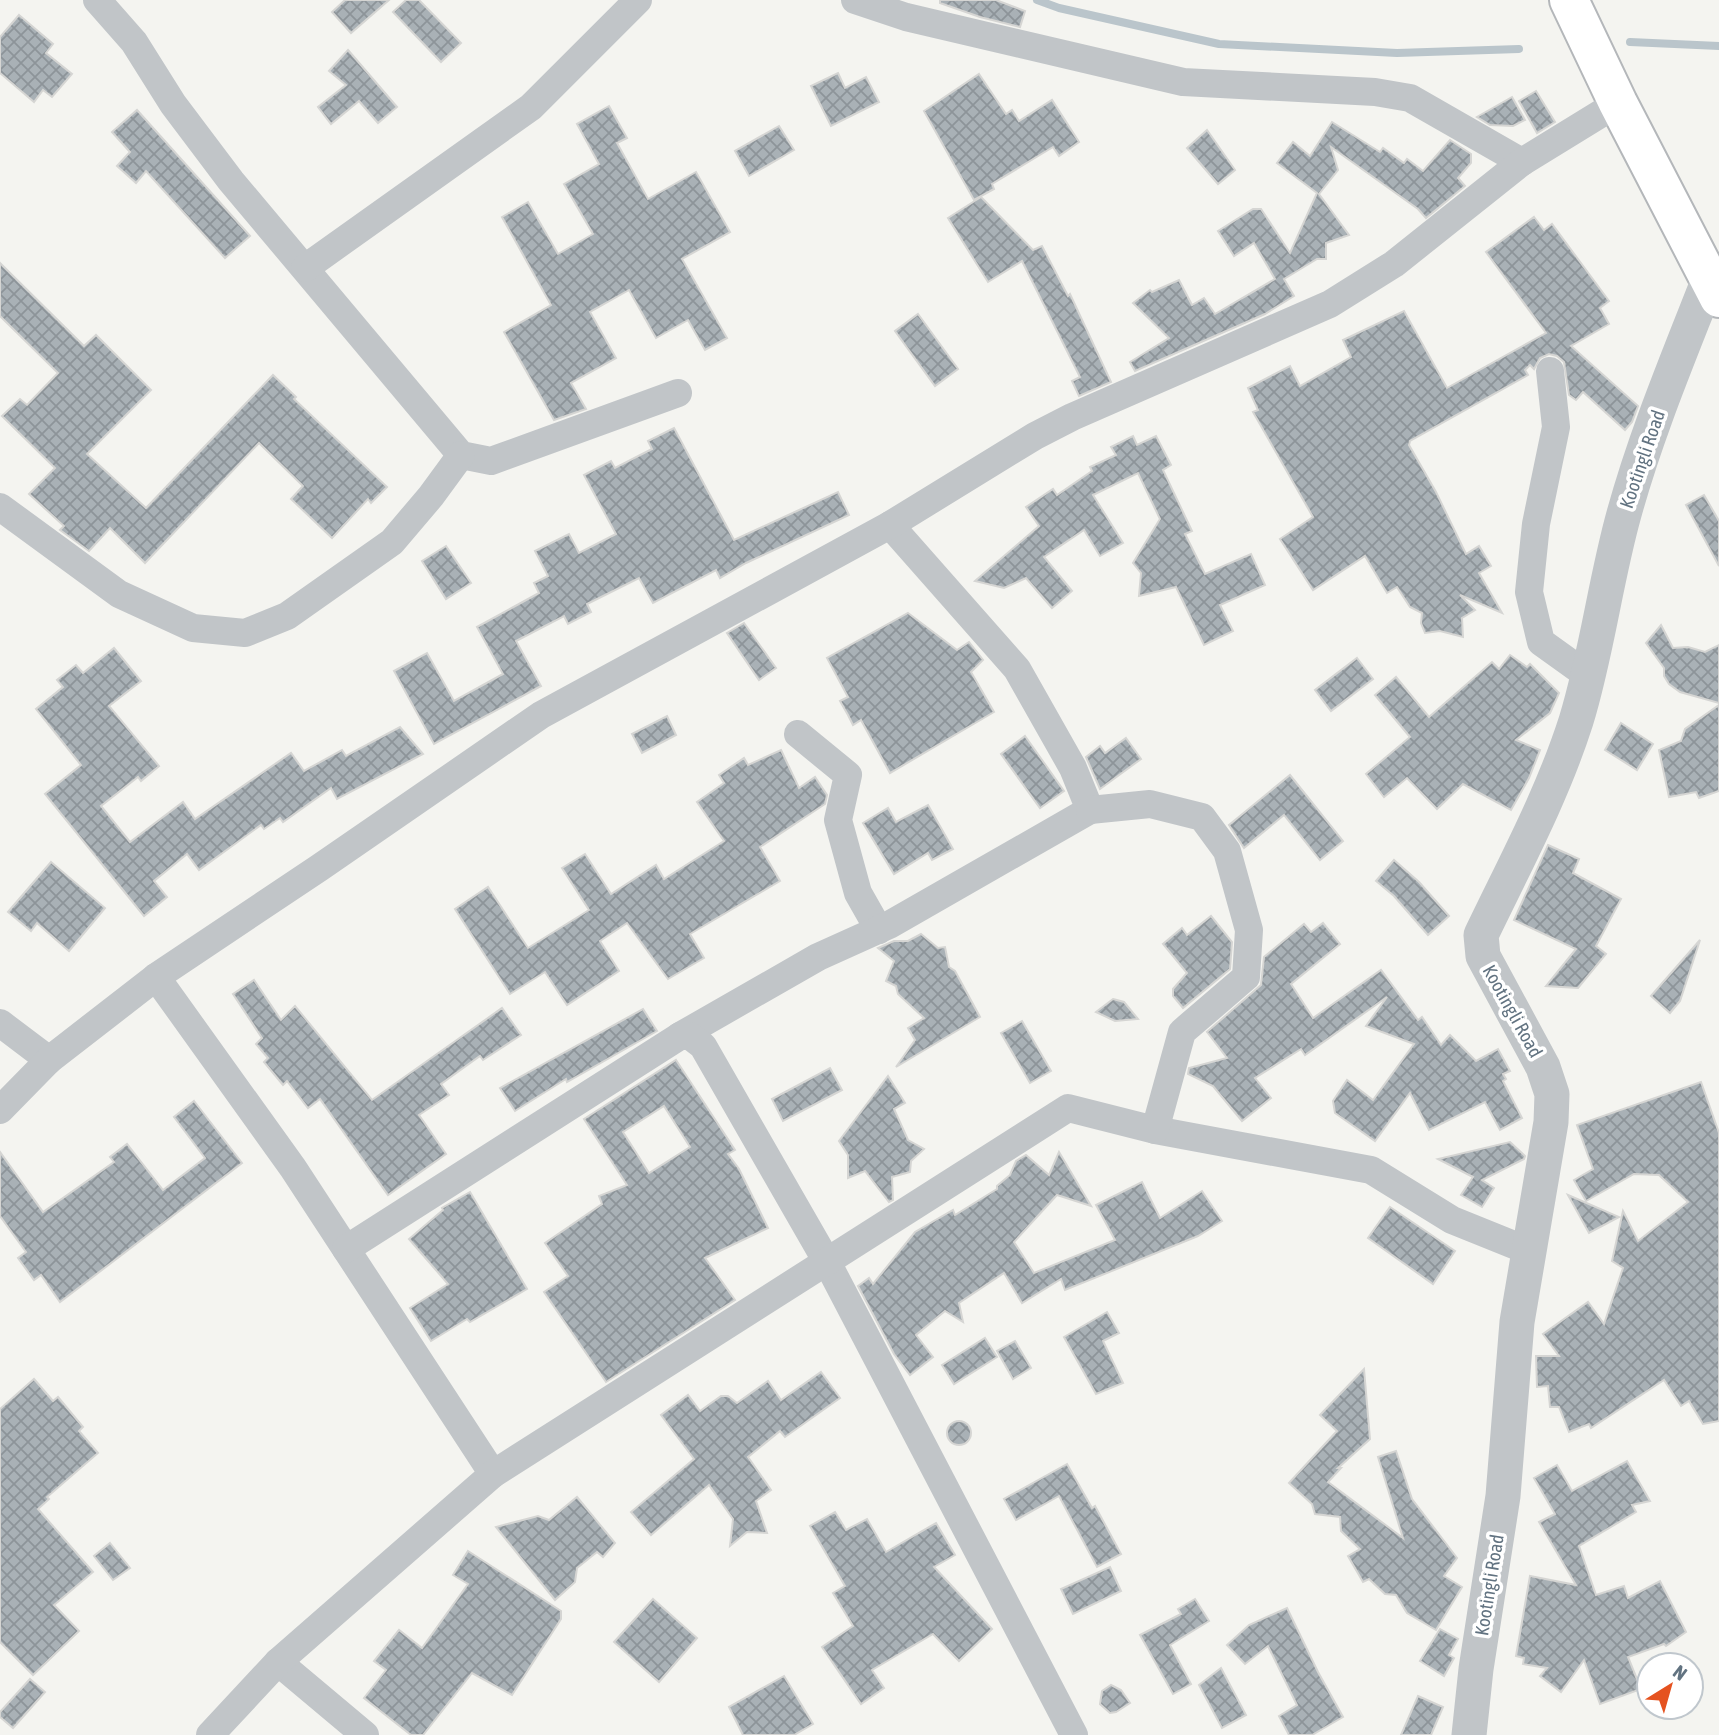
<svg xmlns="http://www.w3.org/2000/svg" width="1719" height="1735" viewBox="0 0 1719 1735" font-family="'Asap Condensed',sans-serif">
	<defs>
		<pattern id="building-cross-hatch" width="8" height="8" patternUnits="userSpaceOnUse" patternTransform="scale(1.75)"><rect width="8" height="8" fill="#a9b1b6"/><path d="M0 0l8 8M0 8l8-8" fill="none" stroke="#8d9499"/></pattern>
	</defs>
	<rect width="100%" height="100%" fill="#f4f4f0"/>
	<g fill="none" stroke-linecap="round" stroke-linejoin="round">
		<g stroke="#bac5cb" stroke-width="8">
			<polyline points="1037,0 1059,8 1219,44 1397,53 1519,49"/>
			<polyline points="1630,42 1719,46"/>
		</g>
	</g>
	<g fill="url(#building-cross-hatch)" stroke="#d5d5d3" stroke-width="2" fill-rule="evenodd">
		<polygon points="345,0 389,0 351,33 332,12"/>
		<polygon points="406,0 419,0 461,43 441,62 393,12"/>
		<polygon points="940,0 996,0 1025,11 1020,27 980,17 940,3"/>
		<polygon points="19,15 53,44 46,53 72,74 52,97 43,90 34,102 0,73 0,37"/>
		<polygon points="348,50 397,107 378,123 359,101 331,124 318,107 346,85 329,71"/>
		<polygon points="838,73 845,88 866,77 879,102 831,126 811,86"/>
		<polygon points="979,74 1006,114 1012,110 1019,121 1052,100 1079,142 1059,156 1053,147 992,184 994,189 974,200 924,111"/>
		<polygon points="1536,91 1555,122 1537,133 1519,101"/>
		<polygon points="1512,97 1525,120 1513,126 1490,125 1477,117"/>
		<polygon points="609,106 627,138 617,143 648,199 696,172 730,232 682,259 727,338 705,350 688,320 656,338 629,290 590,312 616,358 571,383 586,409 554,420 504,332 551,305 502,217 528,202 558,254 593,234 564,184 599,164 577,124"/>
		<polygon points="137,110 250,236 225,258 146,171 136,183 117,166 130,152 112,132"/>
		<polygon points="1332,122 1380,152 1383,148 1404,163 1407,159 1423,171 1450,140 1471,154 1471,163 1458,178 1465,186 1426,218 1418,209 1331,147 1338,170 1319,194 1349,235 1326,243 1326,259 1317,259 1284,279 1294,296 1265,314 1135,371 1130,362 1169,338 1133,303 1150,290 1152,292 1179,280 1192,305 1204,298 1215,314 1275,279 1254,243 1234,256 1218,231 1253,209 1261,209 1290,253 1317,193 1277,163 1293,142 1310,156"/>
		<polygon points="779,126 794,150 749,176 735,151"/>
		<polygon points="1207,130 1235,170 1218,184 1187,148"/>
		<polygon points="981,197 1033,250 1042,246 1068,296 1070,294 1111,382 1079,396 1072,381 1080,377 1022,261 988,282 948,218"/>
		<polygon points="1534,217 1544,230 1552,224 1609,301 1600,308 1609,324 1571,346 1638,406 1632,422 1625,430 1583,392 1576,400 1569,395 1564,362 1557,356 1549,354 1540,358 1534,369 1530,365 1525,370 1528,375 1410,441 1409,445 1436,492 1466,554 1479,546 1491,566 1479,573 1502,613 1460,595 1475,610 1462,618 1463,637 1440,631 1425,633 1421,623 1422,613 1410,607 1397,587 1387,593 1365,556 1313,590 1280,539 1313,517 1253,412 1258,410 1248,388 1290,366 1300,386 1351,357 1343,340 1404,311 1447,388 1546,333 1486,252"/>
		<polygon points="0,263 84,346 96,335 151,390 87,454 146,508 273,375 296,397 294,399 387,487 371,503 368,499 332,538 291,499 303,486 259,443 145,563 110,528 89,551 60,530 64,526 29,494 55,468 2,416 20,399 27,405 58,373 0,316"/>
		<polygon points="918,314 958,369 935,386 895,331"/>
		<polygon points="674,428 734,540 838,492 849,515 746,563 720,578 716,570 653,603 639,578 587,604 591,612 568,624 564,616 516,641 541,686 434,744 394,671 427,653 454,701 503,674 477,627 539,593 534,583 548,576 535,551 569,534 579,553 616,534 584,475 611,461 615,468 652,449 648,441"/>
		<polygon points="1133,436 1137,445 1156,436 1171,465 1163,470 1192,531 1185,534 1205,574 1251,554 1265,585 1220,605 1233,631 1204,645 1176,587 1139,596 1141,573 1133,563 1160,519 1138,473 1093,495 1123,543 1100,556 1084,530 1044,557 1072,591 1052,608 1026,578 1004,588 975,581 1039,526 1026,507 1053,489 1057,495 1092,471 1090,467 1116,455 1111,447"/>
		<polygon points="1704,495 1719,521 1719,566 1686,505"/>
		<polygon points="446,546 471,583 446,599 422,561"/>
		<polygon points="908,613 957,650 969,642 983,660 971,672 994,712 890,773 861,720 853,725 848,715 840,701 848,697 827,658"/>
		<polygon points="744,623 776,668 759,680 727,633"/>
		<polygon points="1661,625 1673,648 1688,647 1705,652 1719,645 1719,703 1680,692 1669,684 1664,676 1664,668 1646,643"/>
		<polygon points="114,648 141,681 109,706 159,766 141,781 138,777 101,806 130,842 183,802 195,819 291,753 304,771 342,750 346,756 400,727 423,754 337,799 331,788 283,822 280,818 264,829 261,825 199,870 187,854 154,881 167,897 144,916 45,794 81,765 36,709 63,687 57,680 76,665 83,673"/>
		<polygon points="1510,655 1527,667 1530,664 1559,693 1550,713 1516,740 1540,750 1529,778 1511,810 1463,784 1437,809 1407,778 1384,797 1366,774 1410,737 1375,695 1396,677 1429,717 1492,662 1499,669"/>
		<polygon points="1357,658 1373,679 1331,711 1315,690"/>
		<polygon points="1719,705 1719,791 1699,798 1696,792 1669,797 1659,750 1681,741 1685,729"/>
		<polygon points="667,716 676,735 642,753 632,734"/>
		<polygon points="1621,723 1653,744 1637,770 1605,750"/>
		<polygon points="1025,736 1064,791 1040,808 1001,754"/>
		<polygon points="1126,738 1141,759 1100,789 1086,757 1100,746 1105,753"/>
		<polygon points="781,750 799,788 815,777 827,795 825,804 760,847 780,881 690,934 704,958 668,979 627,923 600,941 619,971 567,1005 545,972 510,994 455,909 488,887 528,948 589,910 562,868 585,854 611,894 656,865 664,879 724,841 697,802 724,783 719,775 744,758 748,765"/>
		<polygon points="1290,775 1343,841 1320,860 1284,815 1244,848 1229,825"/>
		<polygon points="928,805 953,849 932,860 928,853 894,874 863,823 888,808 896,822"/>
		<polygon points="1548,845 1579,859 1573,873 1621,899 1596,946 1606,954 1578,988 1546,986 1576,949 1514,920"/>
		<polygon points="1394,860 1419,882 1449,916 1428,935 1394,896 1376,881"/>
		<polygon points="51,862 105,908 69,951 37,923 31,931 8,912"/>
		<polygon points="1211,916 1232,942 1230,969 1183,1008 1173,996 1173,989 1187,973 1163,944 1182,928 1187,935"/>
		<polygon points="1323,923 1340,944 1291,984 1313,1018 1381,970 1418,1020 1422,1017 1441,1045 1450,1035 1476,1061 1498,1049 1510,1071 1503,1074 1506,1079 1503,1081 1522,1118 1500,1130 1485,1102 1429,1130 1410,1093 1375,1141 1335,1113 1333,1101 1347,1080 1373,1100 1414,1044 1366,1026 1387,997 1305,1055 1301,1049 1255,1078 1271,1098 1242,1121 1213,1086 1188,1074 1189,1068 1227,1058 1207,1032 1261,985 1264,957 1304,924 1311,932"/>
		<polygon points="921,934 938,948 945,947 949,967 955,971 980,1017 896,1067 915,1040 908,1028 924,1018 898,994 896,986 886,981 894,961 878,948 894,941 908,941"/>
		<polygon points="1700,940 1680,1001 1670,1013 1651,996"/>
		<polygon points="254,980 281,1020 295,1006 372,1100 502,1008 521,1035 483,1060 480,1056 441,1084 449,1095 419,1115 446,1154 388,1195 320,1099 308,1108 287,1081 283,1085 264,1062 268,1058 256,1044 262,1038 233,994"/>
		<polygon points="1113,999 1124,1002 1138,1019 1115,1021 1096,1012"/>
		<polygon points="643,1009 657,1031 567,1082 566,1079 515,1111 500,1088"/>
		<polygon points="1022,1021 1051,1071 1030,1083 1001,1033"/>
		<path d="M676,1060L735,1150L728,1154L739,1169L768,1228L705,1258L735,1300L606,1382L544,1292L568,1276L545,1243L602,1204L599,1196L627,1185L584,1119ZM664,1106L690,1147L649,1173L623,1132Z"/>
		<polygon points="830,1068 842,1090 783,1121 772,1099"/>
		<polygon points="888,1076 905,1103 894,1109 908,1140 924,1149 911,1161 910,1172 892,1177 893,1200 889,1202 865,1171 848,1178 848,1155 839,1141"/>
		<polygon points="1701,1082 1719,1133 1719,1421 1703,1424 1689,1401 1681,1406 1664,1380 1591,1428 1589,1424 1569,1432 1559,1407 1550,1407 1548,1386 1537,1387 1536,1356 1559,1356 1543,1334 1588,1302 1604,1324 1623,1268 1612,1261 1623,1211 1638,1241 1688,1202 1659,1175 1634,1174 1586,1201 1574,1180 1593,1169 1577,1125"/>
		<polygon points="194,1101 242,1163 60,1302 41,1275 34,1280 18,1258 26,1252 0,1216 0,1152 43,1212 114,1162 110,1157 127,1144 163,1190 205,1158 174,1117"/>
		<polygon points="1510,1142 1525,1156 1524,1159 1482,1180 1494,1188 1482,1207 1461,1195 1473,1177 1438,1159"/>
		<polygon points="1059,1152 1091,1206 1057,1195 1014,1242 1034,1273 1115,1240 1096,1205 1142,1182 1160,1218 1202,1191 1222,1221 1198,1236 1065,1290 1061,1279 1022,1303 1004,1273 959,1303 963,1322 945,1311 916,1335 933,1357 910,1375 894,1354 858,1286 869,1278 873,1284 915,1232 953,1210 955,1215 997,1189 997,1186 1010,1175 1016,1161 1026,1155 1049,1175"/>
		<polygon points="470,1192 527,1289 470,1322 467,1319 431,1341 410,1308 448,1284 409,1239 443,1210 442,1208"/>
		<polygon points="1568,1195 1619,1217 1589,1233"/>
		<polygon points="1390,1207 1455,1251 1433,1284 1368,1238"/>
		<polygon points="1107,1312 1119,1333 1103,1341 1123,1383 1096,1394 1064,1337"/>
		<polygon points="985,1338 997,1357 954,1384 942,1365"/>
		<polygon points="1015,1341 1031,1368 1013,1379 997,1351"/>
		<polygon points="1364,1369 1370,1439 1338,1468 1341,1468 1328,1482 1403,1538 1378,1457 1396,1451 1412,1499 1457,1558 1444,1576 1462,1587 1436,1630 1407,1613 1396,1595 1385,1594 1369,1579 1363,1582 1348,1556 1360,1549 1341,1531 1340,1517 1315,1514 1312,1504 1289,1483 1337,1431 1320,1415"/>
		<polygon points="821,1372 840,1398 785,1437 780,1431 748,1457 771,1490 756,1501 767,1533 747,1532 730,1546 733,1519 709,1485 651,1535 631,1512 694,1459 661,1415 688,1395 700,1411 721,1396 728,1396 737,1403 768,1381 781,1400"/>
		<polygon points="34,1379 53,1401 58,1397 83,1427 79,1431 98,1453 47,1497 49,1499 38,1509 93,1572 54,1605 79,1631 33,1675 0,1642 0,1409"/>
		<circle cx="959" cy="1433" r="12"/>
		<polygon points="1627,1461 1650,1501 1632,1505 1636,1512 1579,1546 1596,1595 1624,1586 1628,1598 1660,1581 1686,1632 1666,1646 1664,1644 1628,1657 1641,1689 1600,1704 1584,1660 1561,1692 1540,1676 1547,1668 1523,1664 1524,1658 1516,1656 1530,1576 1576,1585 1539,1522 1555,1514 1534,1478 1557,1465 1572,1491"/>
		<polygon points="1067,1464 1092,1508 1095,1506 1121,1554 1097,1567 1059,1496 1016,1520 1004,1499"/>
		<polygon points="577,1497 615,1543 603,1557 597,1552 577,1568 575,1582 555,1600 496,1527 538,1516 549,1520"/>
		<polygon points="835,1512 846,1530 867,1519 886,1552 936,1523 955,1555 934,1567 992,1629 959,1661 933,1634 872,1670 884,1688 861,1704 822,1647 853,1626 833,1593 845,1586 810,1526"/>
		<polygon points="110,1543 130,1568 113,1580 94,1556"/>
		<polygon points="468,1551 561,1611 561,1619 512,1695 472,1673 423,1735 411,1735 364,1698 386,1670 374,1661 399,1630 422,1648 468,1584 453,1575"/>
		<polygon points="1110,1567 1121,1591 1073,1614 1061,1589"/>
		<polygon points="653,1599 697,1638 659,1682 614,1642"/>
		<polygon points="1195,1599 1209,1621 1170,1645 1191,1684 1173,1694 1140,1635 1181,1614 1178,1609"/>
		<polygon points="1287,1608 1318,1672 1343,1717 1312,1735 1289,1735 1279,1716 1297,1705 1268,1646 1245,1664 1227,1645 1249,1625"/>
		<polygon points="1440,1629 1458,1639 1449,1655 1454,1658 1444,1676 1420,1661"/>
		<polygon points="1221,1668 1246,1715 1222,1728 1199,1685"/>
		<polygon points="784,1676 813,1724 794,1735 743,1735 729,1707"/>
		<polygon points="30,1679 45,1692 13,1728 0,1717 0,1712"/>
		<polygon points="1111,1685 1121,1690 1130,1703 1116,1712 1110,1713 1100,1704 1102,1691"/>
		<polygon points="1418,1696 1443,1707 1431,1735 1401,1735"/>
	</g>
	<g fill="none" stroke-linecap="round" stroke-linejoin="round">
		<defs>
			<polyline id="trunk" points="1569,0 1618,103 1719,298"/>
		</defs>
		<use href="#trunk" stroke="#b4b7ba" stroke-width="42"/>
		<g stroke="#c1c5c8" stroke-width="28">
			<polyline points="97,0 134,42 173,104 231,181 461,455 491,461 678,393"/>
			<polyline points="855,0 906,17 1183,82 1375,92 1410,98 1522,162"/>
			<polyline points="305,268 531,107 638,0"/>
			<polyline points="1550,371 1556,427 1536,524 1529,592 1541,642 1587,675"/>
			<polyline points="0,507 119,594 193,628 245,633 287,616 392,542 431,496 461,455"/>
			<polyline points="798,734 848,775 838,820 858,893 879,930"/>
			<polyline points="156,977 293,1168 493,1474"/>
			<polyline points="0,1023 49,1060"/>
			<polyline points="680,1036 818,957 889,925 1090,810 1073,768 1017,669 890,525"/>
			<polyline points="0,1110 49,1060 156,977 319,868 541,715 890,525 1035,436 1072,417 1330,304 1394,264 1522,162 1618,103"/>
			<polyline points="1155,1130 1371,1170 1452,1220 1529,1251"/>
			<polyline points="346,1249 680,1036 690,1036 703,1046 827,1262 1074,1735"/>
			<polyline points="278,1662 365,1735"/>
			<polyline points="210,1735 278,1662 493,1474 1068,1108 1155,1130 1182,1032 1246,977 1249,930 1227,851 1202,817 1150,804 1090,810"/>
		</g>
		<path stroke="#c1c5c8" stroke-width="35" d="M1469,1735L1476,1669L1503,1496L1517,1322L1551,1122L1552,1094L1543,1067L1483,956L1481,935C1515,864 1552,796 1576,721C1597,653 1605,582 1624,514C1646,434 1679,356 1709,279"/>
		<use href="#trunk" stroke="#fff" stroke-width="38"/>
	</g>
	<g text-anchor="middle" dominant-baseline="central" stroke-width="7" stroke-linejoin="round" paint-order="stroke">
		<g font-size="19" fill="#627381" stroke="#fff">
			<text transform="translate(1642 459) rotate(-71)">Kootingli Road</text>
			<text transform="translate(1513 1011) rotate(61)">Kootingli Road</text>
			<text transform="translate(1489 1585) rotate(-81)">Kootingli Road</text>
		</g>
	</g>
	<g transform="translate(1670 1686) rotate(37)"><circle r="33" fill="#ffffff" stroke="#c0c7cd" stroke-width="2"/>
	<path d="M0-5L12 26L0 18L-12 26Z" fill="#e5521f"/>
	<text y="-10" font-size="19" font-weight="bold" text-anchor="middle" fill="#627381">N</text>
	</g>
</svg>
